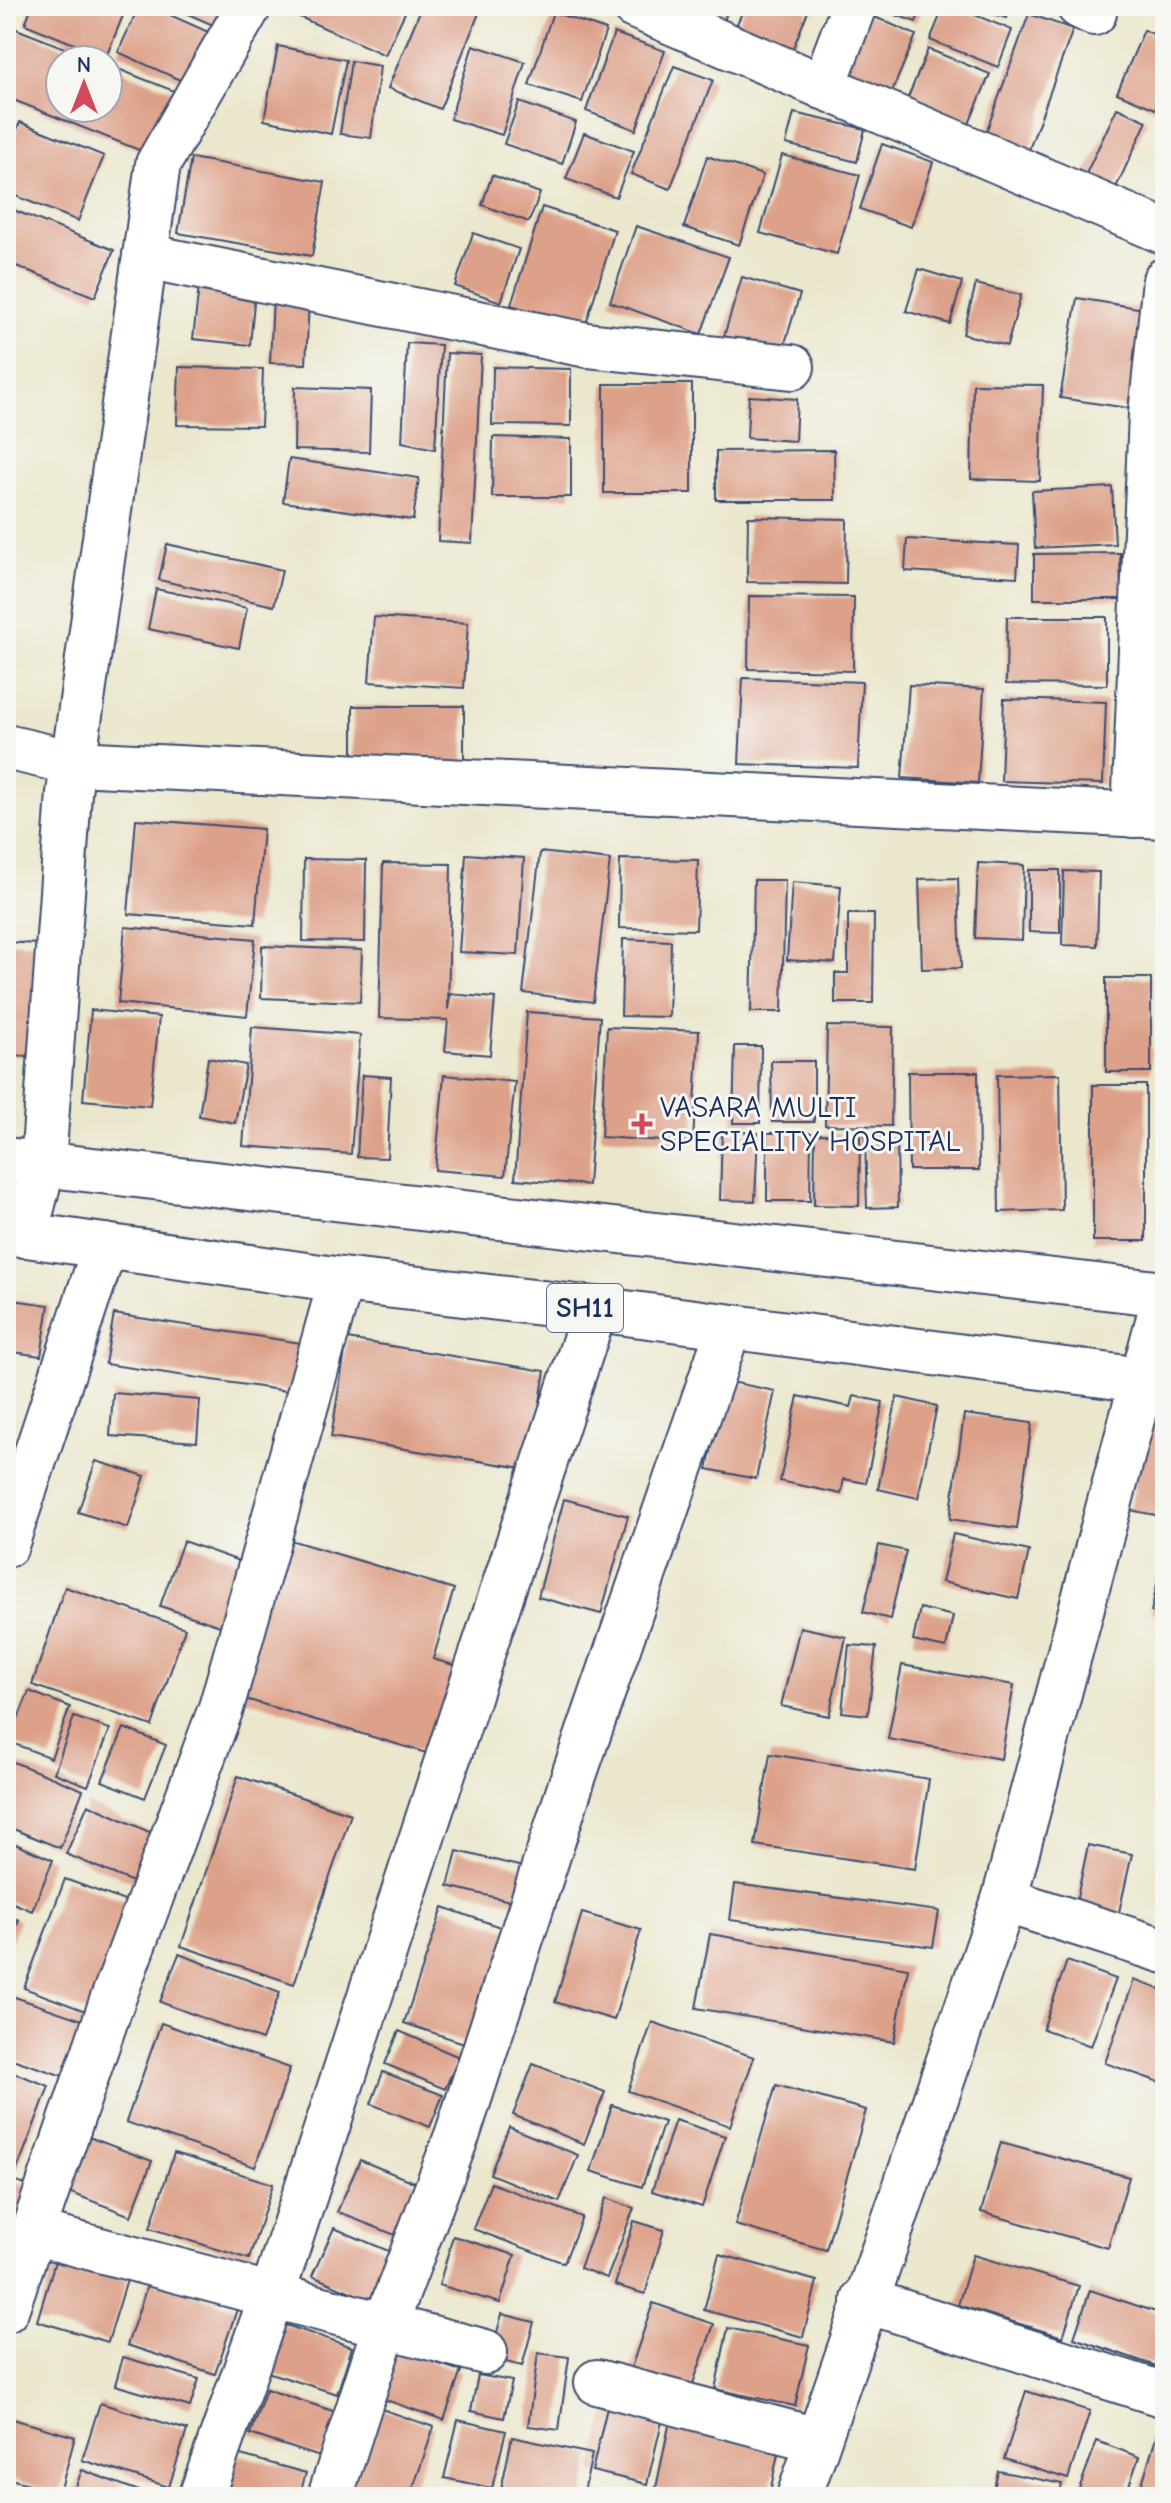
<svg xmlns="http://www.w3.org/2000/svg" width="1171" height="2503" viewBox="0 0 1171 2503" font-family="'Comic Neue',sans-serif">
	<rect width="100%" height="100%" fill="#f6f6f2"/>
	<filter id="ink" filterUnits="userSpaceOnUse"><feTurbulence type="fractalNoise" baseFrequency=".0125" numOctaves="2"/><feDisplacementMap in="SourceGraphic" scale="16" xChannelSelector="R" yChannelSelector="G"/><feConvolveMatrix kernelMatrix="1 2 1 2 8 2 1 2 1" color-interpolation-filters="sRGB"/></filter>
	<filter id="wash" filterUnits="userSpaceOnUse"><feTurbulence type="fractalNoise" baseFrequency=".006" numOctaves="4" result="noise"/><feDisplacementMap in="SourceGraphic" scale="32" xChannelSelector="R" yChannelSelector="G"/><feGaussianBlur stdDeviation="1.8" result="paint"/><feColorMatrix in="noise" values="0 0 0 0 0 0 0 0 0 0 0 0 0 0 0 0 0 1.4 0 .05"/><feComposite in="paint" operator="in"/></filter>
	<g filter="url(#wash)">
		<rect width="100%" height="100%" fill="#ebe7cd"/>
		<g id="blocks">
			<g fill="#dda089">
				<polygon points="32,6 127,6 106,57 25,24"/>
				<polygon points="139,6 150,6 215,35 193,86 118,52"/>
				<polygon points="170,6 233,6 222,29"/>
				<polygon points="275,6 408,6 385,55"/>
				<polygon points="422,6 482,6 440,109 388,88"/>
				<polygon points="681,6 729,6 724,21"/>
				<polygon points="745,6 810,6 792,51 735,28"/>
				<polygon points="869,6 922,6 916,22"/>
				<polygon points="944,6 953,6 1012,30 998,67 930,40"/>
				<polygon points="968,6 1011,6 1007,18"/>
				<polygon points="1136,6 1165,6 1165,17"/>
				<polygon points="553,12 606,30 582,102 529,85"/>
				<polygon points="868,14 916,35 888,101 840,82"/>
				<polygon points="1029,14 1073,29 1027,155 984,138"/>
				<polygon points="14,28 95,60 60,60 60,108 108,108 108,65 174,91 149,154 6,97 6,47"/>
				<polygon points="1144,30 1165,39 1165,113 1117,93"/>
				<polygon points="614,33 665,51 636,130 586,111"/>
				<polygon points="473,45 525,62 502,135 450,119"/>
				<polygon points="278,46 346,60 331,134 264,120"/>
				<polygon points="928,49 990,74 963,138 902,112"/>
				<polygon points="351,61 380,66 371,138 340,134"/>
				<polygon points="674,66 713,80 670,189 631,174"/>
				<polygon points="519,102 576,122 562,164 504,144"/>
				<polygon points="1117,108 1147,121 1114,192 1084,178"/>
				<polygon points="794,113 865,129 857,162 786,144"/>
				<polygon points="20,122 104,156 78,221 6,192 6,156"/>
				<polygon points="584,133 634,151 616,197 566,179"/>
				<polygon points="882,144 933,162 911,227 860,209"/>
				<polygon points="782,155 860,175 837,254 760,233"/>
				<polygon points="707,156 763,175 739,245 684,227"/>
				<polygon points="191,158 325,182 312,256 178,233"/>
				<polygon points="492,175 540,193 529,222 482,205"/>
				<polygon points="6,207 114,250 95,297 6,262"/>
				<polygon points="542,207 615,230 585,327 511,305"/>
				<polygon points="636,226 729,257 701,334 610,302"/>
				<polygon points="473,233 519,249 501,302 455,286"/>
				<polygon points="919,269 962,282 950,324 906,311"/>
				<polygon points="742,277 800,294 782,353 724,336"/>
				<polygon points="976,284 1021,295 1007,346 963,334"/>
				<polygon points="199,286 255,292 250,345 193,339"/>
				<polygon points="6,295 12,297 6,313"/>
				<polygon points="273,296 309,298 306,364 270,363"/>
				<polygon points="1077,298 1144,309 1128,408 1060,398"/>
				<polygon points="407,343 441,345 435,449 402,442"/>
				<polygon points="447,353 481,355 472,543 438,541"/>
				<polygon points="179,367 263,369 261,426 177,425"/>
				<polygon points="493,367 571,369 571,426 492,425"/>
				<rect x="604" y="384" width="88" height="109"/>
				<polygon points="973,384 1043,385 1040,481 971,479"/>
				<polygon points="295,387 371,390 369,452 294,450"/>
				<polygon points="749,396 797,399 795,441 747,438"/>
				<polygon points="493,437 571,439 571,497 492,497"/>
				<polygon points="834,450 835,500 716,500 716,451"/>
				<polygon points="289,459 419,478 413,520 283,502"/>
				<polygon points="1112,487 1115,544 1035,548 1032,491"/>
				<polygon points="748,517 847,519 846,584 747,582"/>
				<polygon points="907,539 1019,545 1017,577 905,571"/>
				<polygon points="167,544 282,570 274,606 159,580"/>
				<polygon points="1120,553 1121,599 1034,599 1034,554"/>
				<polygon points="156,589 247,608 239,648 148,629"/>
				<polygon points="749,596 854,597 853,671 748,669"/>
				<polygon points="1159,605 1165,605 1165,661 1160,661"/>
				<polygon points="374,617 468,623 464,688 369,682"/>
				<polygon points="1007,617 1107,617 1107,685 1006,684"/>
				<rect x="1150" y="672" width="15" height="123"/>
				<polygon points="743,678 862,682 858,768 739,764"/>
				<polygon points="909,685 984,689 978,783 902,778"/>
				<polygon points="1004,699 1106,702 1103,784 1001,781"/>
				<rect x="353" y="706" width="111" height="56"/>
				<polygon points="136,819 263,829 255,924 128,914"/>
				<polygon points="540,852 610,860 593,1002 523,993"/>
				<polygon points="466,854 524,858 518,955 459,952"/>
				<polygon points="304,859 366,860 365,942 303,941"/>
				<polygon points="620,859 698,860 696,930 619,928"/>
				<polygon points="383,863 451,864 448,1010 450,994 495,998 490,1055 445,1051 448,1020 379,1018"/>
				<polygon points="978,863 1024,865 1022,940 975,938"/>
				<polygon points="1029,870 1060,870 1060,933 1029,932"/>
				<polygon points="1064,871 1099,872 1097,946 1062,945"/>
				<polygon points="958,878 961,968 922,969 919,879"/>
				<polygon points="754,880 785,880 782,1012 751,1012"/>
				<polygon points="792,882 841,886 835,963 787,960"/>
				<polygon points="848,914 874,914 873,1003 835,1003 835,973 848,973"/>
				<polygon points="125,927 255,939 247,1016 118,1003"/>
				<polygon points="623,939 671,941 669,1017 621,1016"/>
				<polygon points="6,942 54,945 48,1057 6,1055"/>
				<polygon points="262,946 362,950 360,1002 261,998"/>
				<rect x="1106" y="978" width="45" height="94"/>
				<polygon points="91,1010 159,1017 150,1106 83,1100"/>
				<polygon points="527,1012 600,1017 588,1185 515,1179"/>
				<polygon points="827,1026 893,1027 891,1126 825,1125"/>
				<polygon points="252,1027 360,1035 351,1154 243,1146"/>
				<polygon points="607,1027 699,1031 693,1143 601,1137"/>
				<polygon points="735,1046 761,1046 760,1123 733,1123"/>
				<polygon points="208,1058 246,1065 235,1123 199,1116"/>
				<polygon points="771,1061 814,1061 814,1122 772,1122"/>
				<polygon points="908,1072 978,1072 979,1170 909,1170"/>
				<polygon points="1060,1074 1062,1210 999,1212 997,1075"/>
				<polygon points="362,1075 391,1077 387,1158 357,1157"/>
				<polygon points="444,1075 515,1082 505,1176 435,1170"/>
				<rect x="1093" y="1085" width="53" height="156"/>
				<polygon points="722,1131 758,1133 755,1201 720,1200"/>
				<polygon points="767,1133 811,1133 810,1201 767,1201"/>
				<polygon points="815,1134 860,1135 859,1206 814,1205"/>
				<polygon points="865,1136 897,1136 898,1207 867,1208"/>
				<polygon points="6,1299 49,1305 41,1356 6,1351"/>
				<polygon points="114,1314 307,1344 300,1393 105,1364"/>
				<polygon points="347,1339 545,1371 529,1469 331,1437"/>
				<polygon points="726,1381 775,1391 756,1479 707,1469"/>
				<polygon points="113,1393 200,1400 197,1442 110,1436"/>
				<polygon points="798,1396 851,1407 854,1396 883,1402 866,1483 844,1479 841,1494 780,1481"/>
				<polygon points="897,1397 937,1406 918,1498 878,1489"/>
				<polygon points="1150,1409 1165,1412 1165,1517 1130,1510"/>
				<polygon points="964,1414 1032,1423 1017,1529 950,1519"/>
				<polygon points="96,1461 145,1476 128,1528 78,1512"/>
				<polygon points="564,1499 628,1516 601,1614 538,1597"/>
				<polygon points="953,1534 1029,1551 1018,1599 942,1582"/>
				<polygon points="280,1537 454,1589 433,1659 460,1667 433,1755 232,1695"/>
				<polygon points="183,1541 245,1563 223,1627 160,1606"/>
				<polygon points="879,1545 906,1551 890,1619 863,1612"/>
				<polygon points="1164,1552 1165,1552 1165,1615 1151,1612"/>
				<polygon points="65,1587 185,1628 152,1726 32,1685"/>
				<polygon points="920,1608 953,1616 946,1648 913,1641"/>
				<polygon points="800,1627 846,1637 829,1716 781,1706"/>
				<polygon points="849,1645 876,1647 868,1715 842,1712"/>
				<polygon points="902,1665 1014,1685 1001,1759 888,1739"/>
				<polygon points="29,1691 70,1707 51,1758 9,1742"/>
				<polygon points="74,1717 110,1729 88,1786 54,1773"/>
				<polygon points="124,1728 166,1745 145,1798 102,1781"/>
				<polygon points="770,1754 929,1779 915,1869 755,1845"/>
				<polygon points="6,1759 83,1790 60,1848 6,1826"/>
				<polygon points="238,1776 351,1814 294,1984 181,1946"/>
				<polygon points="88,1804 156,1835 135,1883 66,1854"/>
				<polygon points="6,1840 53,1860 32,1911 6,1900"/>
				<polygon points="1088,1845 1132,1854 1117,1921 1074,1912"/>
				<polygon points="457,1851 527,1868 518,1903 448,1886"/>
				<polygon points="65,1879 130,1903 88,2012 24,1988"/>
				<polygon points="735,1884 939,1911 933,1947 730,1920"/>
				<polygon points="443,1907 509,1930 470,2045 404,2023"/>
				<polygon points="582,1913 641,1930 614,2020 555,2002"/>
				<polygon points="6,1916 19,1920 6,1957"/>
				<polygon points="710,1934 908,1968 894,2042 696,2008"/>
				<polygon points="179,1954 280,1992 262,2040 160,2002"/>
				<polygon points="1067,1961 1116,1979 1091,2046 1043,2029"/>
				<polygon points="1134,1980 1165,1991 1165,2084 1105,2063"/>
				<polygon points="6,1994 91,2023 72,2079 6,2057"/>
				<polygon points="652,2022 754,2057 730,2126 628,2091"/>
				<polygon points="161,2023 290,2068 255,2167 126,2122"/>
				<polygon points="399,2031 459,2057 445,2089 385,2064"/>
				<polygon points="533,2064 605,2092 584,2144 513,2115"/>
				<polygon points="6,2070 49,2086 15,2175 6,2171"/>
				<polygon points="383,2072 443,2095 430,2127 371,2104"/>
				<polygon points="776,2085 866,2110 826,2250 735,2225"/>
				<polygon points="612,2105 664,2122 642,2187 591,2171"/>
				<polygon points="675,2120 725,2136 702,2207 652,2191"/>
				<polygon points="509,2127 578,2155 559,2202 490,2174"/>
				<polygon points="86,2136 152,2161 131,2216 66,2191"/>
				<polygon points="1001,2142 1129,2177 1108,2248 981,2212"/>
				<polygon points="174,2153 273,2184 249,2259 150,2228"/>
				<polygon points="360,2160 416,2183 395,2235 337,2212"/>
				<polygon points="6,2179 29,2186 12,2242 6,2241"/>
				<polygon points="491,2183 582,2217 564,2263 473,2229"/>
				<polygon points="606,2198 634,2208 607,2278 580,2268"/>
				<polygon points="634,2221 664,2230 645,2294 615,2285"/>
				<polygon points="334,2228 391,2252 370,2300 312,2276"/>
				<polygon points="453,2236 515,2255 500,2303 439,2285"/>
				<polygon points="719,2254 817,2281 803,2337 704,2310"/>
				<polygon points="973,2255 1079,2286 1063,2337 958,2305"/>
				<polygon points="56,2258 127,2280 108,2342 37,2321"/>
				<polygon points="149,2280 237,2309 215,2374 127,2345"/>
				<polygon points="1090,2290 1165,2315 1165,2369 1074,2338"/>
				<polygon points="653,2303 714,2324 690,2392 630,2371"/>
				<polygon points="502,2314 534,2322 522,2366 490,2358"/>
				<polygon points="283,2324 352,2347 337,2394 267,2372"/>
				<polygon points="728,2328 809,2345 795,2406 715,2389"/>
				<polygon points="391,2348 461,2371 444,2420 374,2396"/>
				<polygon points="538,2353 569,2357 559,2430 528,2426"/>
				<polygon points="123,2357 199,2379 190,2407 115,2385"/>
				<polygon points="478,2375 512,2381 504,2418 471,2411"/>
				<polygon points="266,2389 339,2413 323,2458 250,2434"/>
				<polygon points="1026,2391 1090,2411 1068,2479 1004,2459"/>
				<polygon points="609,2399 664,2413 647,2484 592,2471"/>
				<polygon points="100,2403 187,2430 169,2487 82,2460"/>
				<polygon points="370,2405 434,2427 410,2497 339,2497"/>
				<polygon points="6,2417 75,2437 60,2492 6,2478"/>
				<polygon points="458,2420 506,2431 492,2488 444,2478"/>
				<polygon points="670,2421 780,2444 769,2497 698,2497 656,2488"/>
				<polygon points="1157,2434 1165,2437 1165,2497 1138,2497"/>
				<polygon points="512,2437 592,2454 583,2497 534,2497 501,2490"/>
				<polygon points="1097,2441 1139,2457 1125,2497 1076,2497"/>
				<polygon points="237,2454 306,2473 299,2497 225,2497"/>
				<polygon points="82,2470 155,2497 72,2497"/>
				<polygon points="998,2471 1062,2484 1059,2497 992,2497"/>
				<polygon points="6,2485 31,2493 30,2497 6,2497"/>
			</g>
		</g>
	</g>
	<g filter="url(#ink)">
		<use href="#blocks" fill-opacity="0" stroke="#3a4b6f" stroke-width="2"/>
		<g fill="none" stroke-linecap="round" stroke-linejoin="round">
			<defs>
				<g id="minor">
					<polyline points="634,6 1165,232"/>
					<polyline points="1079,6 1094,13"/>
					<polyline points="823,87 854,6"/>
					<polyline points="145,256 587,345 792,367"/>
					<polyline points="6,747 74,763 1165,816"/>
					<polyline points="1134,815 1151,414 1165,280"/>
					<polyline points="25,1235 43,1165 69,793 158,164 249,6"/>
					<polyline points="6,1545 105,1246"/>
					<polyline points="1004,1900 1165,1951"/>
					<polyline points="32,2232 485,2352"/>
					<polyline points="864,2300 1165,2395"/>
					<polyline points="6,2310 110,2007 221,1708 341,1280"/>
					<polyline points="597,2382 817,2440"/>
					<polyline points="201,2497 272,2295 595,1309"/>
					<polyline points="330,2497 385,2326 458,2133 571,1784 729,1327"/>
					<polyline points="799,2497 1004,1900 1165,1295"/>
				</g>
				<g id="major">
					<polyline points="6,1160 1165,1294"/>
					<polyline points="6,1232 341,1280 595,1309 1165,1383"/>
				</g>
			</defs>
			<use href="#minor" stroke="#3a4b6f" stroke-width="48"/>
			<use href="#major" stroke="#3a4b6f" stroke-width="48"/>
			<use href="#minor" stroke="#fff" stroke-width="44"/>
			<use href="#major" stroke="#fff" stroke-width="44"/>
		</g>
	</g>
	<path fill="#d1495b" stroke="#f6f6f2" stroke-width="3" d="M638 1112h8v8h8v8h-8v8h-8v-8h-8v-8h8z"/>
	<g text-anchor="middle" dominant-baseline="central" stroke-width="6" stroke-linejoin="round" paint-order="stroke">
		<rect fill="#f6f6f2" stroke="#5d6b8a" stroke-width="2" x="547" y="1284" width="76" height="48" rx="6"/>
		<g font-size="28" font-weight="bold" fill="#1b2f5e">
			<text x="585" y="1308">SH11</text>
		</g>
		<g font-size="30" fill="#1b2f5e" stroke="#f6f6f2" text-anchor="start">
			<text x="660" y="1107">VASARA MULTI<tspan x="660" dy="34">SPECIALITY HOSPITAL</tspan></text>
		</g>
	</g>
	<rect width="1171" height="2503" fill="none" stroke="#f6f6f2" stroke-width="32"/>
	<g transform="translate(84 84)"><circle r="38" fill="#f6f6f2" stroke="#9ea6b7" stroke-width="2"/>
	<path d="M0-6L14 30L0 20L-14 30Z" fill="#d1495b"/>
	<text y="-12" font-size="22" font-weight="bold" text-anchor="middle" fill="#1b2f5e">N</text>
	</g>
</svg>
